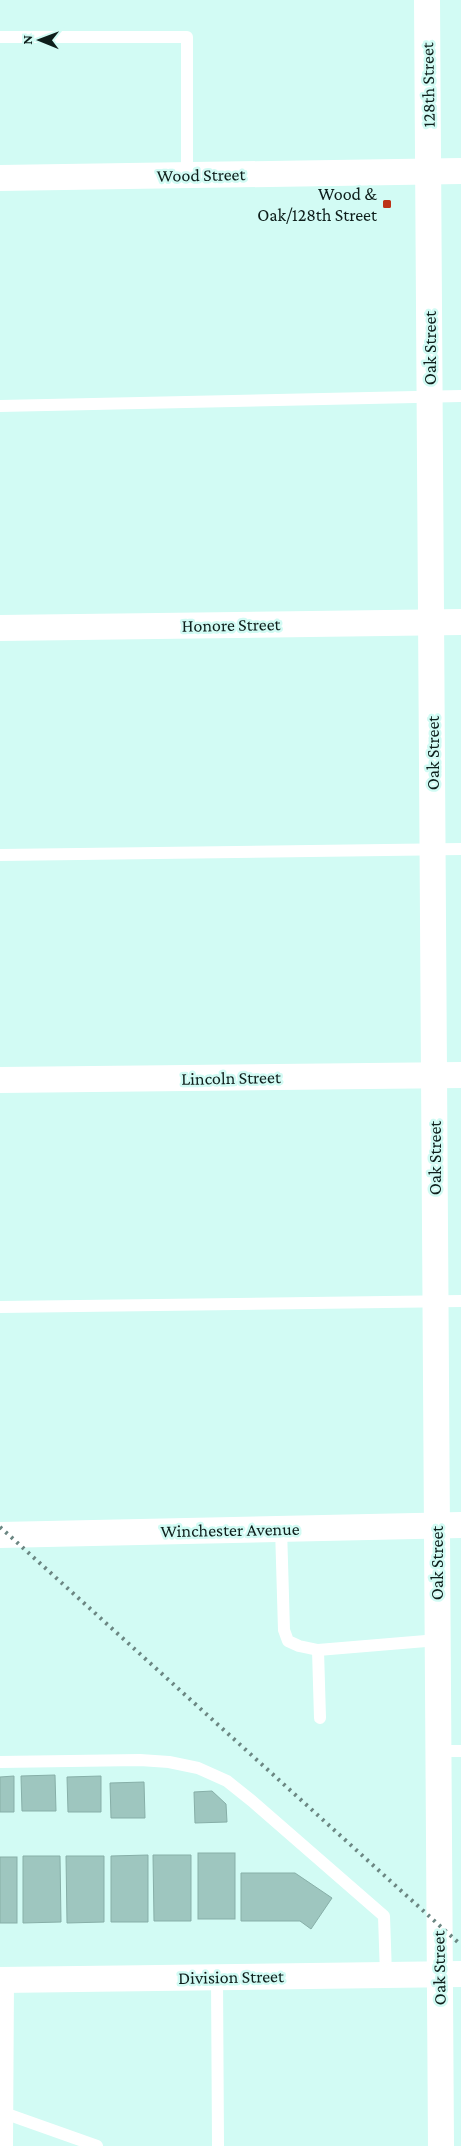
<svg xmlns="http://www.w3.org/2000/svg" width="461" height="2146" viewBox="0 0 461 2146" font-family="'Crimson Pro',serif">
	<rect width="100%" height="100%" fill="#d2fbf4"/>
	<g fill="#9ec6bf" stroke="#87afa8">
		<polygon points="55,1775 56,1811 22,1811 21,1776"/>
		<polygon points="14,1776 14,1812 0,1812 0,1777"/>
		<polygon points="101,1776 101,1812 68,1812 67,1777"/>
		<polygon points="144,1782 145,1818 111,1818 110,1783"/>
		<polygon points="212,1791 226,1804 227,1822 195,1823 194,1792"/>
		<rect x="198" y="1853" width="37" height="66"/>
		<polygon points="148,1855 148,1922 111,1922 111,1856"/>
		<polygon points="153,1855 191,1855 191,1921 154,1921"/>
		<polygon points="23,1856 60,1856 61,1922 23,1923"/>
		<polygon points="66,1856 104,1856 104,1922 67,1923"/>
		<rect x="0" y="1857" width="17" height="66"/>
		<polygon points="241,1873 295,1873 332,1898 311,1929 300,1921 241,1921"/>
	</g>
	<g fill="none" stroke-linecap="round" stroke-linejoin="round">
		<g stroke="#fff" stroke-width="12">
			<polyline points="0,37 187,37 187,175"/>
			<polyline points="0,406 461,396"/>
			<polyline points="0,855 461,849"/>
			<polyline points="0,1307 461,1301"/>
			<polyline points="281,1528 284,1630 288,1641 299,1646 318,1650 438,1640"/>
			<polyline points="318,1650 320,1718"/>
			<polyline points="438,1751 461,1751"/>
			<polyline points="0,1762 140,1760 169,1762 198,1768 227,1781 252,1801 384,1916 386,1975"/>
			<polyline points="217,1977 218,2146"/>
			<polyline points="1,2112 97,2146"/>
		</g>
		<g stroke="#fff" stroke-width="26">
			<polyline points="427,0 441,2146"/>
			<polyline points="0,178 461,171"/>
			<polyline points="0,628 461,622"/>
			<polyline points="0,1080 461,1075"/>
			<polyline points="0,1535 461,1525"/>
			<polyline points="0,1980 461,1974"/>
			<polyline points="0,2146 1,1980"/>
		</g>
		<polyline stroke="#6b8682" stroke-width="4" stroke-dasharray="2.5 5" stroke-linecap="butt" points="0,1527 461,1945"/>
	</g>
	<rect fill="#bd3216" stroke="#d2fbf4" stroke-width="2" x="382" y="199" width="10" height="10" rx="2.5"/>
	<g text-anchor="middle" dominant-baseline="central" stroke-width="5" stroke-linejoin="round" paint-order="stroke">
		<g font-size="18" fill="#0e1e1b" stroke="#d2fbf4">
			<text transform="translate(428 85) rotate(-91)">128th Street</text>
			<text transform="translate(201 175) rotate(-1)">Wood Street</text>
			<text transform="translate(430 348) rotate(-90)">Oak Street</text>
			<text transform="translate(231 625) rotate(-1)">Honore Street</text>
			<text transform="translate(433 753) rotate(-90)">Oak Street</text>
			<text transform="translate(231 1078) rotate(-1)">Lincoln Street</text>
			<text transform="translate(435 1158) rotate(-90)">Oak Street</text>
			<text transform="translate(230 1530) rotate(-1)">Winchester Avenue</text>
			<text transform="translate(437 1563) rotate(-90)">Oak Street</text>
			<text transform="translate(439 1968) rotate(-91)">Oak Street</text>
			<text transform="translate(231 1977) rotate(-1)">Division Street</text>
		</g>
		<g font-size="18" fill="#0e1e1b" stroke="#d2fbf4" text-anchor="end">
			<text x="377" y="194">Wood &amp;<tspan x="377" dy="21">Oak/128th Street</tspan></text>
		</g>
	</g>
	<g transform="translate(40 40) rotate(271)" stroke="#d2fbf4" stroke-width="4" paint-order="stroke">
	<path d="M0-4L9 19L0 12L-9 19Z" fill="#0e1e1b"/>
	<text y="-8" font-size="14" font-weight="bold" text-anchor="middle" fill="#0e1e1b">N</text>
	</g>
</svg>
